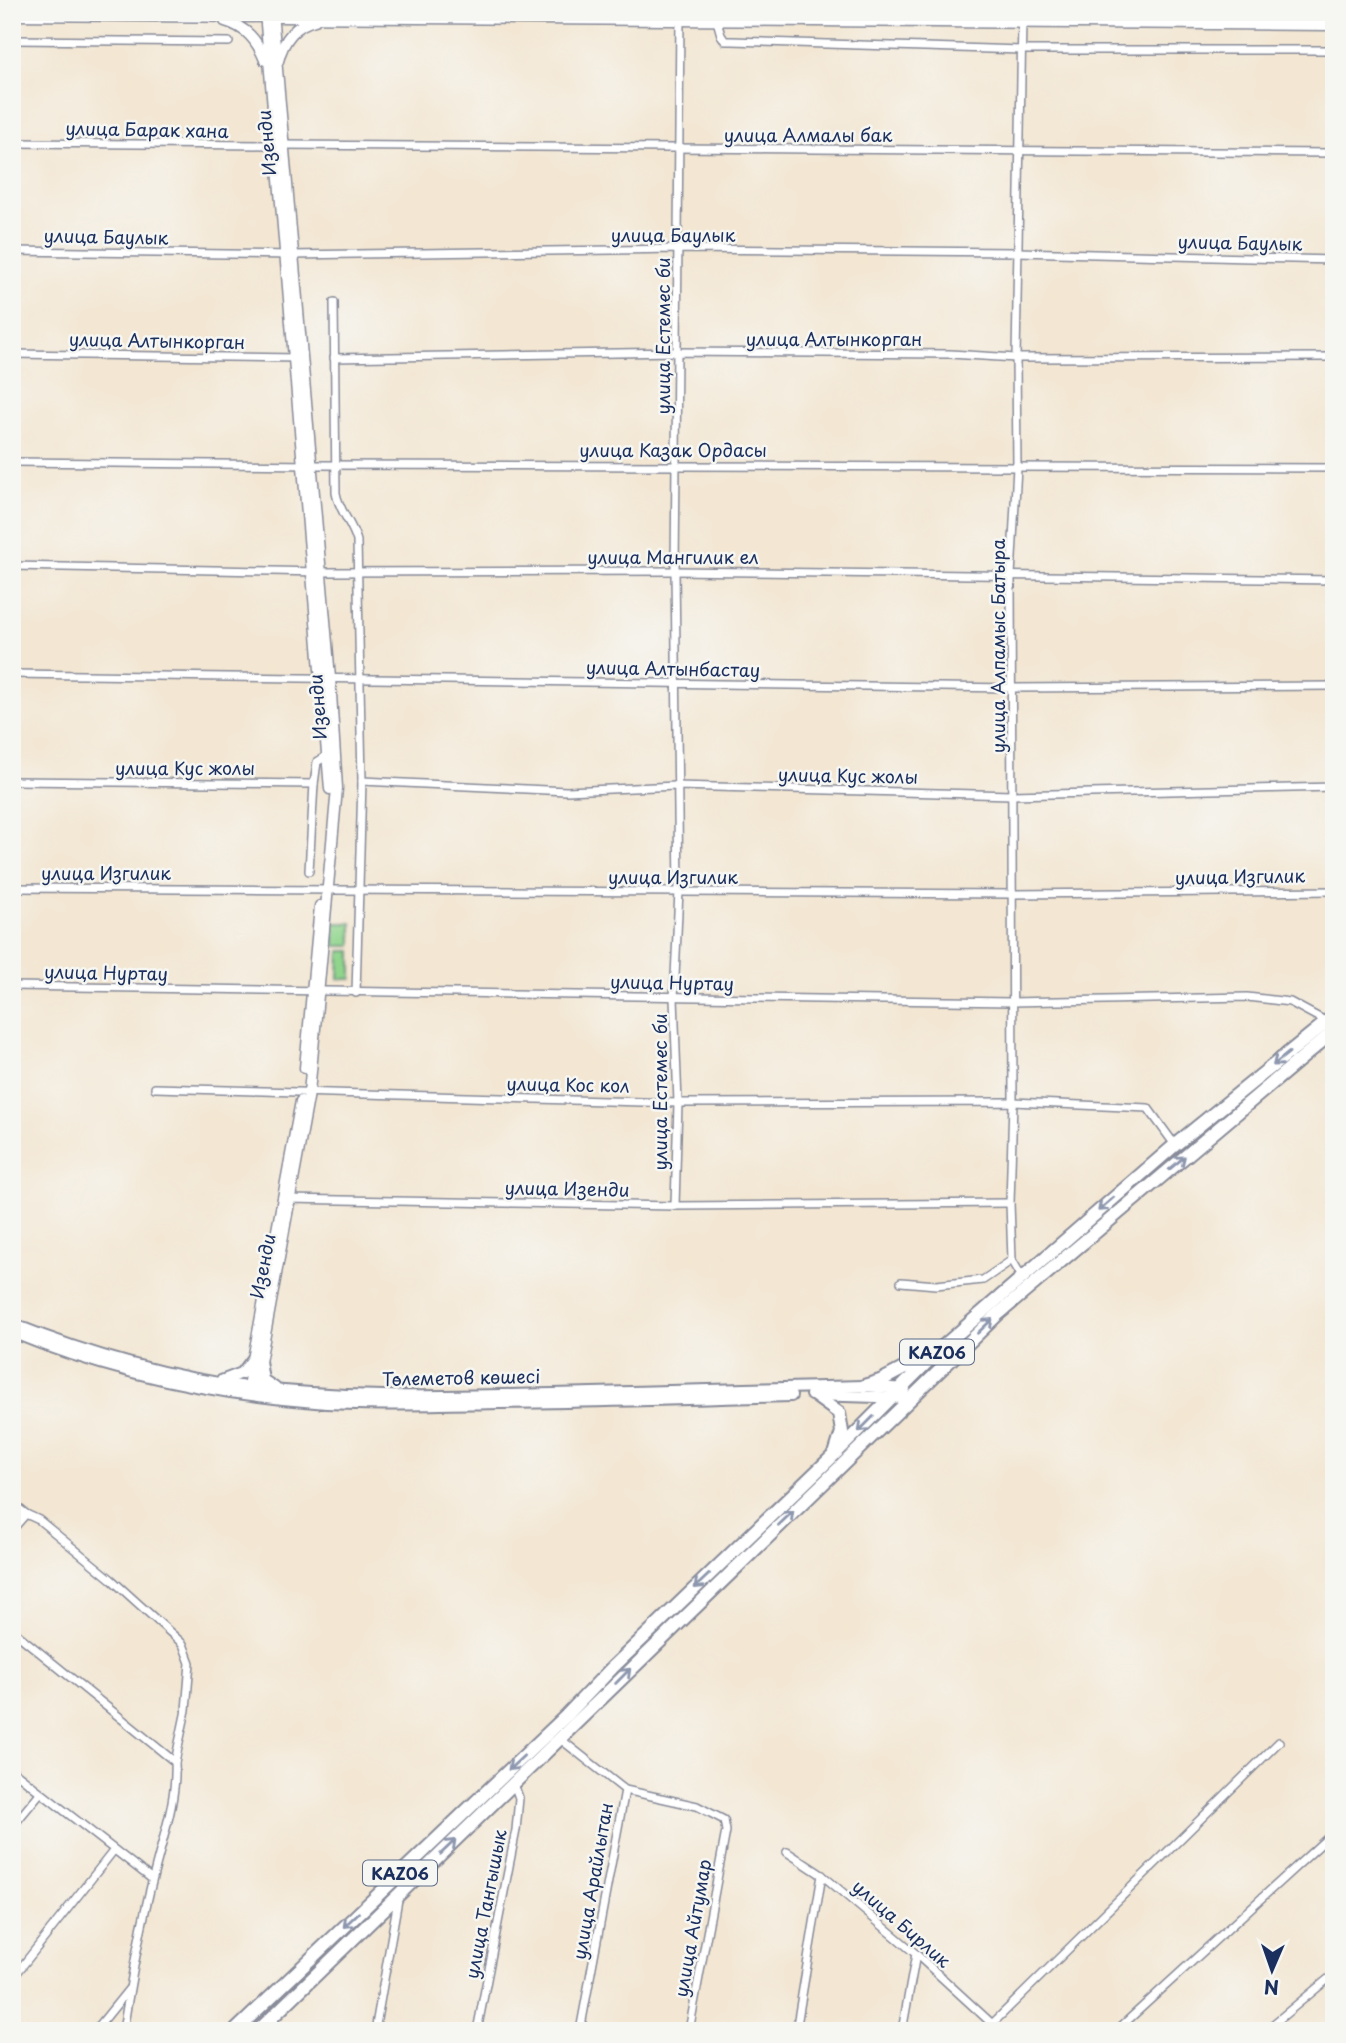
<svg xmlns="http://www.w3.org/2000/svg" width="1346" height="2043" viewBox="0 0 1346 2043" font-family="'Playpen Sans',sans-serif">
	<rect width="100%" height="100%" fill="#f6f6f2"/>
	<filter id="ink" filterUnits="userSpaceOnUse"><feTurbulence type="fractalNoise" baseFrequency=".0143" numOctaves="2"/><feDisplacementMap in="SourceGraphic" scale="14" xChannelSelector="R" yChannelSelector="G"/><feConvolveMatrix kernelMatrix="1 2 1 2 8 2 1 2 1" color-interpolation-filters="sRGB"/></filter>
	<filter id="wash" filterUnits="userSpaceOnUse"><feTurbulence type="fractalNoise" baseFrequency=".00686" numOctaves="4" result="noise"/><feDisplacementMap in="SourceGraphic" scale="28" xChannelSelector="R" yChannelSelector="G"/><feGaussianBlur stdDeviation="1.57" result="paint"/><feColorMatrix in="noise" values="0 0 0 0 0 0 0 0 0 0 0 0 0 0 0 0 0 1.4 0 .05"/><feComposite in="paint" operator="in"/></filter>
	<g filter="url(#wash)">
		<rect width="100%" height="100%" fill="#f3e6d2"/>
		<g fill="#91d58d" stroke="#568276" stroke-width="2">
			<rect x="335" y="923" width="17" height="23"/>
			<polygon points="340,951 352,951 352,979 339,979"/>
		</g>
	</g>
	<g filter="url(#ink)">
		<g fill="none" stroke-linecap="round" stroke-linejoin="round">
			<defs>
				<g id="street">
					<polyline points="717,21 721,35 725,41 732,41 1022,50 1334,50"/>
					<polyline points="12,40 229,42"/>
					<polyline points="12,143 1334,153"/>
					<polyline points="12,251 292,255 678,249 1017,252 1334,260"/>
					<path d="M334,302L336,493C339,511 352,523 357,541L362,781L356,993"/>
					<polyline points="12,354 299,358"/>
					<polyline points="334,358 677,352 950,354 1016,358 1334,357"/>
					<polyline points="12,462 312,465 1334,468"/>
					<polyline points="12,566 321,572 675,571 1334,580"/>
					<polyline points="12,674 1013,688 1334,686"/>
					<polyline points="12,781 314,784 317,762 328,755"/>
					<polyline points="362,781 567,791 676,786 1012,795 1334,787"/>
					<polyline points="309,871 314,784"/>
					<polyline points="12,888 1013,894 1334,891"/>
					<polyline points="12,986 1011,1002 1247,997 1290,1002 1327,1022"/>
					<polyline points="155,1088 678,1103 1013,1102 1148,1108 1175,1145"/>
					<polyline points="286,1199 675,1206 1010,1203"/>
					<polyline points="675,1206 678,1103 674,998 679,891 675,571 680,17"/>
					<polyline points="1022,1277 1012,1260 1010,1203 1013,1102 1011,576 1017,467 1016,358 1022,21"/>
					<polyline points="901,1282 936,1285 983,1280 1012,1260"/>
					<polyline points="12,1503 26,1514"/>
					<polyline points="12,1530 26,1514 39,1520 111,1579 183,1644 190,1663 186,1710 175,1762"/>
					<path d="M12,1630L175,1762C177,1801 162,1840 153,1878C140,1928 131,1980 123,2031"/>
					<polyline points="559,1738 625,1790 580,2031"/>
					<polyline points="12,1770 152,1879"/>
					<polyline points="625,1790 697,1806 724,1820 726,1831 689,2031"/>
					<polyline points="12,1827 40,1793"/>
					<polyline points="787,1852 822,1875 916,1954 1000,2031"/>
					<polyline points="12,1979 114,1850"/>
					<polyline points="273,2015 277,2031"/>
					<polyline points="95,2031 129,1989"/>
					<polyline points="375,2031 399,1894"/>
					<polyline points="477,2031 516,1830 519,1798 514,1784"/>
					<polyline points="796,2031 822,1875"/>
					<polyline points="902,2031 916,1954"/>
					<polyline points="992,2031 993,2023 1279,1742"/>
					<polyline points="1116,2031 1334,1832"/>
					<polyline points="1265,2031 1334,1974"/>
				</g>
				<g id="secondary">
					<polyline points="265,12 330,789"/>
					<polyline points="562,12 1334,17"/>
					<polyline points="12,15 1334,25"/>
					<path d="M225,21C246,27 257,40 265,60"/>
					<path d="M278,61C283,41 294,25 315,20"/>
					<polyline points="305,1068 320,906"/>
					<polyline points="247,1392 301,1101"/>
					<polyline points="254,1395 309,1093 337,788 330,678 272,12"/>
				</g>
				<g id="primary">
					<path d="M12,1324C87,1354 167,1377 246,1387C348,1400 451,1396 553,1394C657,1391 760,1389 864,1386L905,1389"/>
					<path d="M12,1332C112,1373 218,1395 326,1403C384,1406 442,1404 500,1403C597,1402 694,1399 791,1396"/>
					<polyline points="260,1361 263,1380 275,1388"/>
					<polyline points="221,1381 242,1373 254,1357"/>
					<polyline points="811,1395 911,1398"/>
				</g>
				<g id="highway">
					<polyline points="864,1386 880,1381 924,1358"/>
					<polyline points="814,1395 839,1413 842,1432 836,1451"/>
					<polyline points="235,2031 566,1716 612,1668 836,1453 940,1349 1175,1145 1334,1016"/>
					<polyline points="258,2031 996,1316 1334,1031"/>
				</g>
			</defs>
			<use href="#street" stroke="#878a98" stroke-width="10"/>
			<use href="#secondary" stroke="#878a98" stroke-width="13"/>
			<use href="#primary" stroke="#878a98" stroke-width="14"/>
			<use href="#highway" stroke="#878a98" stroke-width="16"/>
			<use href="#street" stroke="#fff" stroke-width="7"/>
			<use href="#secondary" stroke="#fff" stroke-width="10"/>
			<use href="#primary" stroke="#fff" stroke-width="10"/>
			<use href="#highway" stroke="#fff" stroke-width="12"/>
		</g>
		<defs><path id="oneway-shaft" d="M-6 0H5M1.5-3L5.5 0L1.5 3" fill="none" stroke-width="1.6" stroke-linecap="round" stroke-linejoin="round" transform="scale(1.75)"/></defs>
		<g stroke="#8d97ae">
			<use href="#oneway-shaft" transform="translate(1281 1059) rotate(141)"/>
			<use href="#oneway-shaft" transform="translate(1177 1163) rotate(-40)"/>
			<use href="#oneway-shaft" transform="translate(1106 1204) rotate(139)"/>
			<use href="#oneway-shaft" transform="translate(985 1326) rotate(-44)"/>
			<use href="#oneway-shaft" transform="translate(866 1424) rotate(135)"/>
			<use href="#oneway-shaft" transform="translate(786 1518) rotate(-44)"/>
			<use href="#oneway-shaft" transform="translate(702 1581) rotate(136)"/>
			<use href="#oneway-shaft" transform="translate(623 1676) rotate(-45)"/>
			<use href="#oneway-shaft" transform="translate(516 1763) rotate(137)"/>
			<use href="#oneway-shaft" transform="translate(448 1847) rotate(-44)"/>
			<use href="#oneway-shaft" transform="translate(351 1920) rotate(136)"/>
		</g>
	</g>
	<g text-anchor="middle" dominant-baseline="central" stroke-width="5" stroke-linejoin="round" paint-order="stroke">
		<g fill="#f6f6f2" stroke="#5d6b8a" stroke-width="2">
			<rect x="900" y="1339.5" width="74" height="25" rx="5"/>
			<rect x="363" y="1860.5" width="74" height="25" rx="5"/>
		</g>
		<g font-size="16" font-weight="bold" fill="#1b2f5e">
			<text x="937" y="1352">KАZ06</text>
			<text x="400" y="1873">KАZ06</text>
		</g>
		<g font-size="18" fill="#1b2f5e" stroke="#f6f6f2">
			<text transform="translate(147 129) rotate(1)">улица Барак хана</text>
			<text x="808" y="134">улица Алмалы бак</text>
			<text transform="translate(266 143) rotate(-95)">Изенди</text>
			<text x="673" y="234">улица Баулык</text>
			<text transform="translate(106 236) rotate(1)">улица Баулык</text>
			<text transform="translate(1240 242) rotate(1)">улица Баулык</text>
			<text transform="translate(662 336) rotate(-90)">улица Естемес би</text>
			<text x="834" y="338">улица Алтынкорган</text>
			<text transform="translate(157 340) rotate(1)">улица Алтынкорган</text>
			<text x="673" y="449">улица Казак Ордасы</text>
			<text x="673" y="556">улица Мангилик ел</text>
			<text transform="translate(997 646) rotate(-90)">улица Алпамыс Батыра</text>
			<text transform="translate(673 668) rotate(1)">улица Алтынбастау</text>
			<text transform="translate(317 707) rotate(-94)">Изенди</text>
			<text x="185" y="767">улица Кус жолы</text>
			<text transform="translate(848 775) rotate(1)">улица Кус жолы</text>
			<text x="106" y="872">улица Изгилик</text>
			<text x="673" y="876">улица Изгилик</text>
			<text transform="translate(1240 876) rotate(-1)">улица Изгилик</text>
			<text transform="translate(106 972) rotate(1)">улица Нуртау</text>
			<text transform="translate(672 982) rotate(1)">улица Нуртау</text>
			<text transform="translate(568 1084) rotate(1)">улица Кос кол</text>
			<text transform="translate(659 1092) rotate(-90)">улица Естемес би</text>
			<text transform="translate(567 1188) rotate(1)">улица Изенди</text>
			<text transform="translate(262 1266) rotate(-79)">Изенди</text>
			<text transform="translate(461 1377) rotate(-1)">Төлеметов көшесі</text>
			<text transform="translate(592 1881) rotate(-80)">улица Арайлытан</text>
			<text transform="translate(485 1904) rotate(-79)">улица Тангышык</text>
			<text transform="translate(902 1923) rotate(41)">улица Бирлик</text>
			<text transform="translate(692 1928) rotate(-80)">улица Айтумар</text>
		</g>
	</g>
	<rect width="1346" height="2043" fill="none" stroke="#f6f6f2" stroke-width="42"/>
	<g transform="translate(1272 1970) rotate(182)" stroke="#f6f6f2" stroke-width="5" paint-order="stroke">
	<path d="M0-5L12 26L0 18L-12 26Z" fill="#1b2f5e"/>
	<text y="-10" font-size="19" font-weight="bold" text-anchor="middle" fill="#1b2f5e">N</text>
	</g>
</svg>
